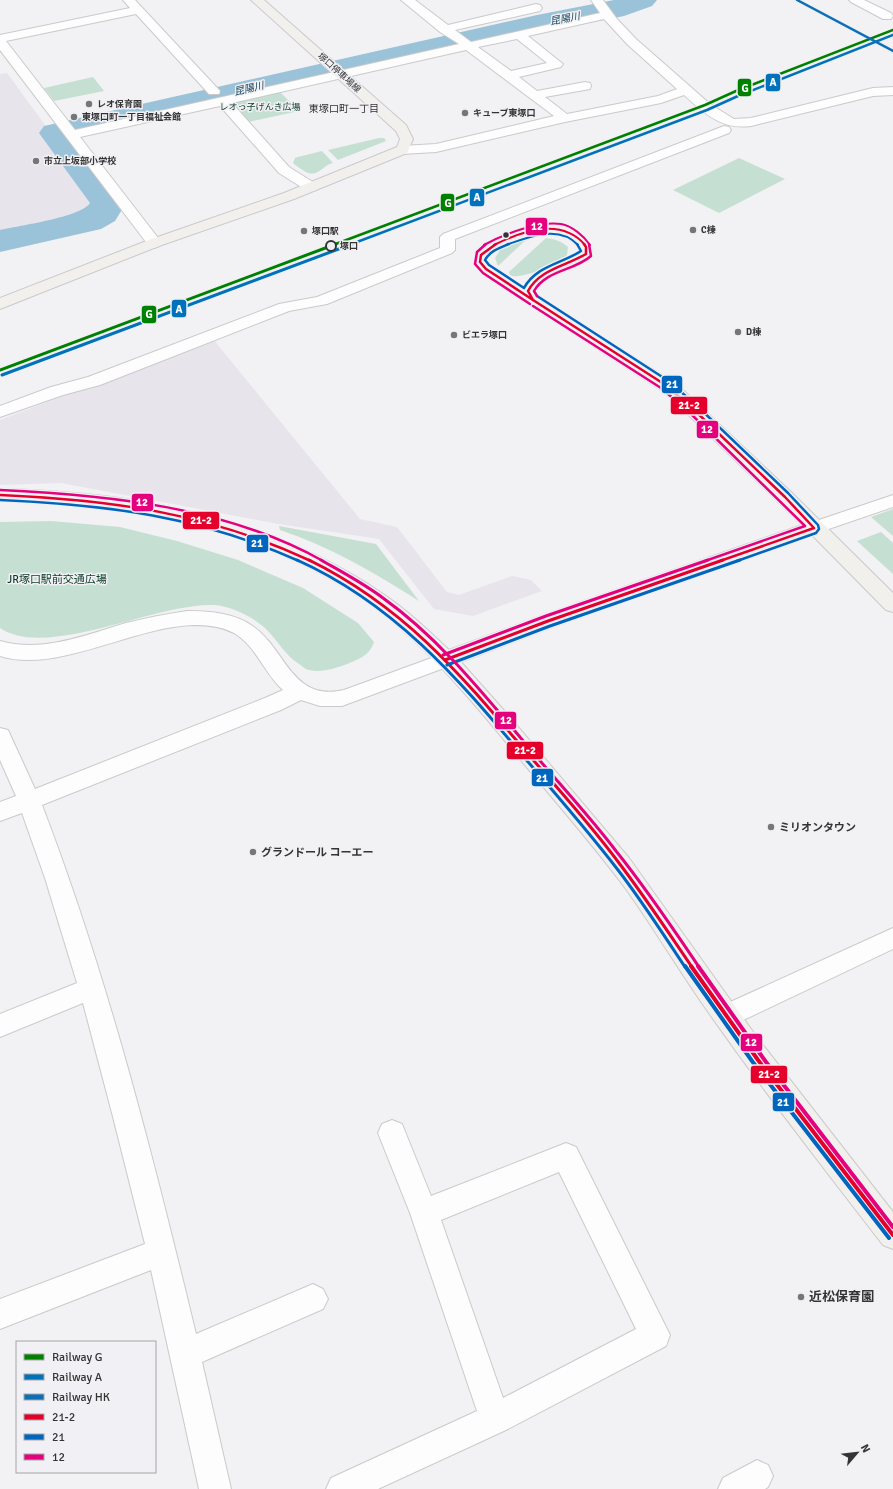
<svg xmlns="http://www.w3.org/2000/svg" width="893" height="1489" viewBox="0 0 893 1489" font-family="Signika,'Noto Sans JP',sans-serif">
	<rect width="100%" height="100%" fill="#f2f1f3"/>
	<g fill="#e7e4ec">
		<polygon points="7,73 102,203 84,220 0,238 0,74"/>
		<polygon points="213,339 360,519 397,527 447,592 459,595 512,576 531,580 542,591 473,616 434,609 379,539 279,524 61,483 0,485 0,420 68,394 99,385"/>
	</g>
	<g fill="#c5e0d2">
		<polygon points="93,77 104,91 54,101 44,88"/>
		<polygon points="279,91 299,111 248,122 232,105 236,100"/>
		<polygon points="379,138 384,138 386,141 338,160 328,150"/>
		<path d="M322,151L333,163C321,166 318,179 304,171C300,168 296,166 293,163L295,158L298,157Z"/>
		<polygon points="739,158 785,179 719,213 673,190"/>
		<polygon points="529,237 498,266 495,258 501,249"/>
		<path d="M546,238C555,239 561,241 568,247L567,255C559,263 520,281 510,275L509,272Z"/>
		<polygon points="893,509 893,536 871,517"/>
		<path d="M51,521L120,527L177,541L238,560L303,588L358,623L374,642C369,656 361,658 347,664C336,668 322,673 309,670C306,670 302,666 299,664C285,655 278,641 266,629C253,617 233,607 215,605C157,602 47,660 0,628V522Z"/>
		<path d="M279,526L376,544L419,601C373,572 331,547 280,530Z"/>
		<polygon points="881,532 893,543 893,574 857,541"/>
	</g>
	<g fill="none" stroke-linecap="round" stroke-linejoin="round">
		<path fill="#9ac2d8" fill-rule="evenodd" d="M614,0H657L652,6L624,16L537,33L77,138L126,203L115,221L101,229L0,252V230C17,226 82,217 90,203L39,133L44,126L537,15Z"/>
		<defs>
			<g id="street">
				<path d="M123,0H135L220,91L219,94H209L136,14L6,41L75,130L459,44L440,32L401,0H415L448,25L536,4L540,5L542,8L540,11L455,30L471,42L600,13L591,0H603L617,19L636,39L710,104L734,119L751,118L873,88L893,87V95L873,96L751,126C722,130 705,114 684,95L661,103L565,122L436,152L402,154L397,153L395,150L397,147L402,146L436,144L554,116L466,50L232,103L289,167L316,184L318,187L316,190L311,191L306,190L279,173L220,106L80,137L162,243L159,246L154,248L149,246L0,50V35L130,8ZM604,19L627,44L677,89L658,96L567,114L545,97L590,89L591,86L590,83L585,82L537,91L519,77L561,67L563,64L528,36ZM517,39L547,63L511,71L478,47Z"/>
				<polygon points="849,0 864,0 891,13 893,16 891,19 883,19 851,2"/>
				<polygon points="724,126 729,127 731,130 729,133 455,239 455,250 452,253 327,304 289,311 100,385 63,395 0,417 0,406 51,387 88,377 279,304 317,297 440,248 440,237 443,234"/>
				<polygon points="893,495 893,507 814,534 807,532 804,528 807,524"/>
				<path d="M187,611C210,611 235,613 254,627C286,650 292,702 344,690L445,653L452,655L455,660L452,665L342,706H320L301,700L281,710L42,805C108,977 153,1156 196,1334L313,1284L323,1289L328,1299L323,1309L202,1362L231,1489H199L151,1270L0,1329V1299L145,1244L112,1113L83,1003L0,1037V1014L77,983L45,878L22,813L0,821V802L16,796L0,760V728L8,730L35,789L265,698L283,690C264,673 257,647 234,633C221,626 207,625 193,625C132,627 56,674 0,656V641C42,653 86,635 126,623C146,618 166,614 187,611Z"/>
				<polygon points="893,928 893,949 735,1024 726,1027 717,1024 713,1016 717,1008"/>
				<path d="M392,1120L402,1124L431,1196L566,1143L576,1147L670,1335L666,1346L506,1430L378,1489H326L331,1478L477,1411L410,1213L378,1133L382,1124ZM559,1172L636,1329L503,1398L441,1220Z"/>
				<polygon points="757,1460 768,1465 773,1476 768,1487 765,1489 718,1489 723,1478"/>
			</g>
			<g id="secondary">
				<polygon points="251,0 264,0 406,125 413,139 407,153 294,199 159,246 0,309 0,298 149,240 284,193 397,147 400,139 396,131"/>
				<path d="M534,296L540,298L670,380L684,391L792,493L893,593V612L886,610L812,535L555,626L461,662L508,715L629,858L756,1036L893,1212V1249L883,1245C822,1166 761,1088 704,1006C677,967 653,927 626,889C591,842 552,798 514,752C464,691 413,629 344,587C236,522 124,504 0,501V489C136,492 268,516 383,594C407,610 428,630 449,650L541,616L802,525L672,399L658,388L528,304L526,301L528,298Z"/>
			</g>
		</defs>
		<use href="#street" stroke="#cac9cb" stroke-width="2"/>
		<use href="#secondary" stroke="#cac9cb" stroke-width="2"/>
		<use href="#street" fill="#fdfdfd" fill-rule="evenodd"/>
		<use href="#secondary" fill="#f2f0ed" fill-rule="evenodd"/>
		<defs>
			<path id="bus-1-far3" d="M494,245C522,231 561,217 585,245"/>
			<g id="bus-1-far2">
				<path d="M496,244L481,255L480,262L486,269L533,300L528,291C540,269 566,266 586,254V247L584,244"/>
				<polyline points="533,300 664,384 691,407 785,497 814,528 720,561"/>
				<path d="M0,495C112,500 209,513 311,561"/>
			</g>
			<g id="bus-1-far1">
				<path d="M309,560C405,607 461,675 528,754C559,790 591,825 619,863C645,897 668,932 692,967"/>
				<polyline points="445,660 548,621 723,560"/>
			</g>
			<polyline id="bus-1" points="691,966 758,1060 893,1235"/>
			<path id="bus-2-far3" d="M506,245C528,237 559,224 578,245"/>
			<g id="bus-2-far2">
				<path d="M509,244C499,248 490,251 485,260L489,265L524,288C536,266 561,264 581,251L577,244"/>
				<polyline points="537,296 667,380 694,403 788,493 818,525 819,529 816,533 737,561"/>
				<path d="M0,500C108,505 199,516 299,561"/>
			</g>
			<g id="bus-2-far1">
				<path d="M297,560C393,603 457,677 523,756C555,793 588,831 618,870C642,901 663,934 685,967"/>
				<polyline points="447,665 550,626 740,560"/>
			</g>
			<polyline id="bus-2" points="685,966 752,1061 889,1238"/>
			<path id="bus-3-far3" d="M484,245C504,234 538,221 561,224C572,226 584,236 590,245"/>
			<g id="bus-3-far2">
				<polyline points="486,244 477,252 475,264 483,273 530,304"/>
				<path d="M537,296L534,291C546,270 574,271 591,256L589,244"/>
				<polyline points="533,306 661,388 688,411 805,526 705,561"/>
				<path d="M0,490C108,495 227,507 323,561"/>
			</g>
			<g id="bus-3-far1">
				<path d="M321,560C342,572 363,583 383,598C443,641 488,700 536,756C563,788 591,818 616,851C646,888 672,927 699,967"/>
				<polyline points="443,655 546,616 708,560"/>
			</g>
			<polyline id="bus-3" points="698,966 766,1062 893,1227"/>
		</defs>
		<use href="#bus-1-far3" stroke="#f1f0f4" stroke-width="4"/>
		<use href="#bus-1-far2" stroke="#f1f0f4" stroke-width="5"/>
		<use href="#bus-1-far1" stroke="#f1f0f4" stroke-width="6"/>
		<use href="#bus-1" stroke="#f1f0f4" stroke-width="7"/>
		<use href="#bus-2-far3" stroke="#f1f0f4" stroke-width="4"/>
		<use href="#bus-2-far2" stroke="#f1f0f4" stroke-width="5"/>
		<use href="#bus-2-far1" stroke="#f1f0f4" stroke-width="6"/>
		<use href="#bus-2" stroke="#f1f0f4" stroke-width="7"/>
		<use href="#bus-3-far3" stroke="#f1f0f4" stroke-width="4"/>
		<use href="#bus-3-far2" stroke="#f1f0f4" stroke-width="5"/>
		<use href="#bus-3-far1" stroke="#f1f0f4" stroke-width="6"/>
		<use href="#bus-3" stroke="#f1f0f4" stroke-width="7"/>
		<use href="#bus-1-far3" stroke="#e4002b" stroke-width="2"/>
		<use href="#bus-1-far2" stroke="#e4002b" stroke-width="2.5"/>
		<use href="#bus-1-far1" stroke="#e4002b" stroke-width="3"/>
		<use href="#bus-1" stroke="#e4002b" stroke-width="4"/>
		<use href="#bus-2-far3" stroke="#0065bd" stroke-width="2"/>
		<use href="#bus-2-far2" stroke="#0065bd" stroke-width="2.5"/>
		<use href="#bus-2-far1" stroke="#0065bd" stroke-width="3"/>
		<use href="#bus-2" stroke="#0065bd" stroke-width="4"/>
		<use href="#bus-3-far3" stroke="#e5007d" stroke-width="2"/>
		<use href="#bus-3-far2" stroke="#e5007d" stroke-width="2.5"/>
		<use href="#bus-3-far1" stroke="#e5007d" stroke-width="3"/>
		<use href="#bus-3" stroke="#e5007d" stroke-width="4"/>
		<defs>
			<polyline id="rail-1-far1" points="333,245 705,105 736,91 893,30"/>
			<polyline id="rail-1" points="0,370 336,244"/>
			<polyline id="rail-2-far1" points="349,245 707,110 738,96 893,35"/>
			<polyline id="rail-2" points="2,375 352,244"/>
			<polyline id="rail-3" points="797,0 893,51"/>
		</defs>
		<use href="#rail-1-far1" stroke="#f1f0f4" stroke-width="4.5"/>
		<use href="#rail-1" stroke="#f1f0f4" stroke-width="5.5"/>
		<use href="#rail-2-far1" stroke="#f1f0f4" stroke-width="4.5"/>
		<use href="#rail-2" stroke="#f1f0f4" stroke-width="5.5"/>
		<use href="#rail-3" stroke="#f1f0f4" stroke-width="4.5"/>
		<use href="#rail-1-far1" stroke="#008000" stroke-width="2.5"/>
		<use href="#rail-1" stroke="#008000" stroke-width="3"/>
		<use href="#rail-2-far1" stroke="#0072ba" stroke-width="2.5"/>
		<use href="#rail-2" stroke="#0072ba" stroke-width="3"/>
		<use href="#rail-3" stroke="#0d6fb8" stroke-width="2.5"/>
	</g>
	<g fill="#767678" stroke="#f1f0f4" stroke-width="1.5">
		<circle cx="89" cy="104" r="4"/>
		<circle cx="465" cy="113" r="4"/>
		<circle cx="74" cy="117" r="4"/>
		<circle cx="36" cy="161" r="4"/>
		<circle cx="693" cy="230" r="4"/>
		<circle cx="304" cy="231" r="4"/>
		<circle cx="738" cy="332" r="4"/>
		<circle cx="454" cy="335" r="4"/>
		<circle cx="771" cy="827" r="4"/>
		<circle cx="253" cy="852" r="4"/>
		<circle cx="801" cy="1297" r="4"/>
	</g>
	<circle fill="#343435" stroke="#f1f0f4" stroke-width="1.5" cx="506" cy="235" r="3.5"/>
	<circle fill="#f1f0f4" stroke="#343435" stroke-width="2" cx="331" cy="246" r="5"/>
	<g text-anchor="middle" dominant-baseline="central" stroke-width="3" stroke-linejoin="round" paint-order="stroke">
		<g font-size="9" fill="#343435" stroke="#f1f0f4">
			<text transform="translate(339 73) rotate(42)">塚口停車場線</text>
		</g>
		<g font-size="9" font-weight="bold" fill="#343435" stroke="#f1f0f4" text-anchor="start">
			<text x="97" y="104">レオ保育園</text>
			<text x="473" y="113">キューブ東塚口</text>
			<text x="82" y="117">東塚口町一丁目福祉会館</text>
			<text x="44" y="161">市立上坂部小学校</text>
			<text x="701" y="230">C棟</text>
			<text x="312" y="231">塚口駅</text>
			<text x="746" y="332">D棟</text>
			<text x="462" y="335">ビエラ塚口</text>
		</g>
		<g font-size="9" fill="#0a3b27" stroke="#f1f0f4">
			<text x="260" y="107">レオっ子げんき広場</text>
		</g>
		<g font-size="9" font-weight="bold" fill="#343435" stroke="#f1f0f4" text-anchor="start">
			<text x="340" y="246">塚口</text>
		</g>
		<g font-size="10" font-style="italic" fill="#05394e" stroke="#f1f0f4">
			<text transform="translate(565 19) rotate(-11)">昆陽川</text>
			<text transform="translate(249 89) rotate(-13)">昆陽川</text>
		</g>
		<g font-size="10" fill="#343435" stroke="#f1f0f4">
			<text x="344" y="109">東塚口町一丁目</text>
		</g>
		<g font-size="11" fill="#0a3b27" stroke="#f1f0f4">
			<text x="57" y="579">JR塚口駅前交通広場</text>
		</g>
		<g font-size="11" font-weight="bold" fill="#343435" stroke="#f1f0f4" text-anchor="start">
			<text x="779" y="827">ミリオンタウン</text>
			<text x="261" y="852">グランドール コーエー</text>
		</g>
		<g font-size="13" font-weight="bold" fill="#343435" stroke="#f1f0f4" text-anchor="start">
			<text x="809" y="1297">近松保育園</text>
		</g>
	</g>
	<g stroke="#f1f0f4" stroke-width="1.5">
		<rect x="765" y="73" width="16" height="19" rx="4" fill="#0072ba"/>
		<rect x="737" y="78" width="15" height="19" rx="4" fill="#008000"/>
		<rect x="469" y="188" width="16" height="19" rx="4" fill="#0072ba"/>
		<rect x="440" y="193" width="15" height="19" rx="4" fill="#008000"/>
		<rect x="525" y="217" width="23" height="19" rx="4" fill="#e5007d"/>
		<rect x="171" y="299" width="16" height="19" rx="4" fill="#0072ba"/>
		<rect x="141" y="305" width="16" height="19" rx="4" fill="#008000"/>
		<rect x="661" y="375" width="22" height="19" rx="4" fill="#0065bd"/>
		<rect x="670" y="396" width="38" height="19" rx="4" fill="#e4002b"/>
		<rect x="696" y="420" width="23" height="19" rx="4" fill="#e5007d"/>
		<rect x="131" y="493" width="23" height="19" rx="4" fill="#e5007d"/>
		<rect x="182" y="511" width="38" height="19" rx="4" fill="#e4002b"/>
		<rect x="246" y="534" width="23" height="19" rx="4" fill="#0065bd"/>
		<rect x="494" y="711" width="23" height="19" rx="4" fill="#e5007d"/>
		<rect x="506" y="741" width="38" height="19" rx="4" fill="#e4002b"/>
		<rect x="531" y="768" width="23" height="19" rx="4" fill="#0065bd"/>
		<rect x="740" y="1033" width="23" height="19" rx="4" fill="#e5007d"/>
		<rect x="750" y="1065" width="38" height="19" rx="4" fill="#e4002b"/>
		<rect x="772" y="1092" width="23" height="20" rx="4" fill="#0065bd"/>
	</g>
	<g font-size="11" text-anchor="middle" font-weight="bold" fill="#fff">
		<text x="773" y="86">A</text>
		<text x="745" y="92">G</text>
		<text x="477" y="201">A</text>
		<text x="448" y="207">G</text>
		<text x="537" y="230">12</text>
		<text x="179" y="313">A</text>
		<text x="149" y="318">G</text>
		<text x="672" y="388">21</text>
		<text x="689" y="409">21-2</text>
		<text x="707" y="433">12</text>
		<text x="142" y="506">12</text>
		<text x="201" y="524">21-2</text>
		<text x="257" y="547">21</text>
		<text x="506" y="724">12</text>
		<text x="525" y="754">21-2</text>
		<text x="542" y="782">21</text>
		<text x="751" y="1046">12</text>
		<text x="769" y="1078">21-2</text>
		<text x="783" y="1106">21</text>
	</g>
	<rect x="16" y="1341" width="140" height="132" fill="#f1f0f4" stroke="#a5a5a8"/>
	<rect x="24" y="1354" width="20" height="6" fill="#008000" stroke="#a5a5a8"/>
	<text x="52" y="1361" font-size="12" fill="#343435">Railway G</text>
	<rect x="24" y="1374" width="20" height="6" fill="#0072ba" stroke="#a5a5a8"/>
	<text x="52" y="1381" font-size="12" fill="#343435">Railway A</text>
	<rect x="24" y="1394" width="20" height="6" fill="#0d6fb8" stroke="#a5a5a8"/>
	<text x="52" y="1401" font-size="12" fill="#343435">Railway HK</text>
	<rect x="24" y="1414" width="20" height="6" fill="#e4002b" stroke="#a5a5a8"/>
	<text x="52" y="1421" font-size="12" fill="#343435">21-2</text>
	<rect x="24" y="1434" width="20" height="6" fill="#0065bd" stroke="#a5a5a8"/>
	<text x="52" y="1441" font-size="12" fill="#343435">21</text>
	<rect x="24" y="1454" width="20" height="6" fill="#e5007d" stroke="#a5a5a8"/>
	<text x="52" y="1461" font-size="12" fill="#343435">12</text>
	<g transform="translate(857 1453) rotate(62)" stroke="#f1f0f4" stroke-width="3" paint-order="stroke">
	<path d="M0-3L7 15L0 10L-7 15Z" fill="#343435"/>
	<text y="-6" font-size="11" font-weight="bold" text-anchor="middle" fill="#343435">N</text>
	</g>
</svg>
